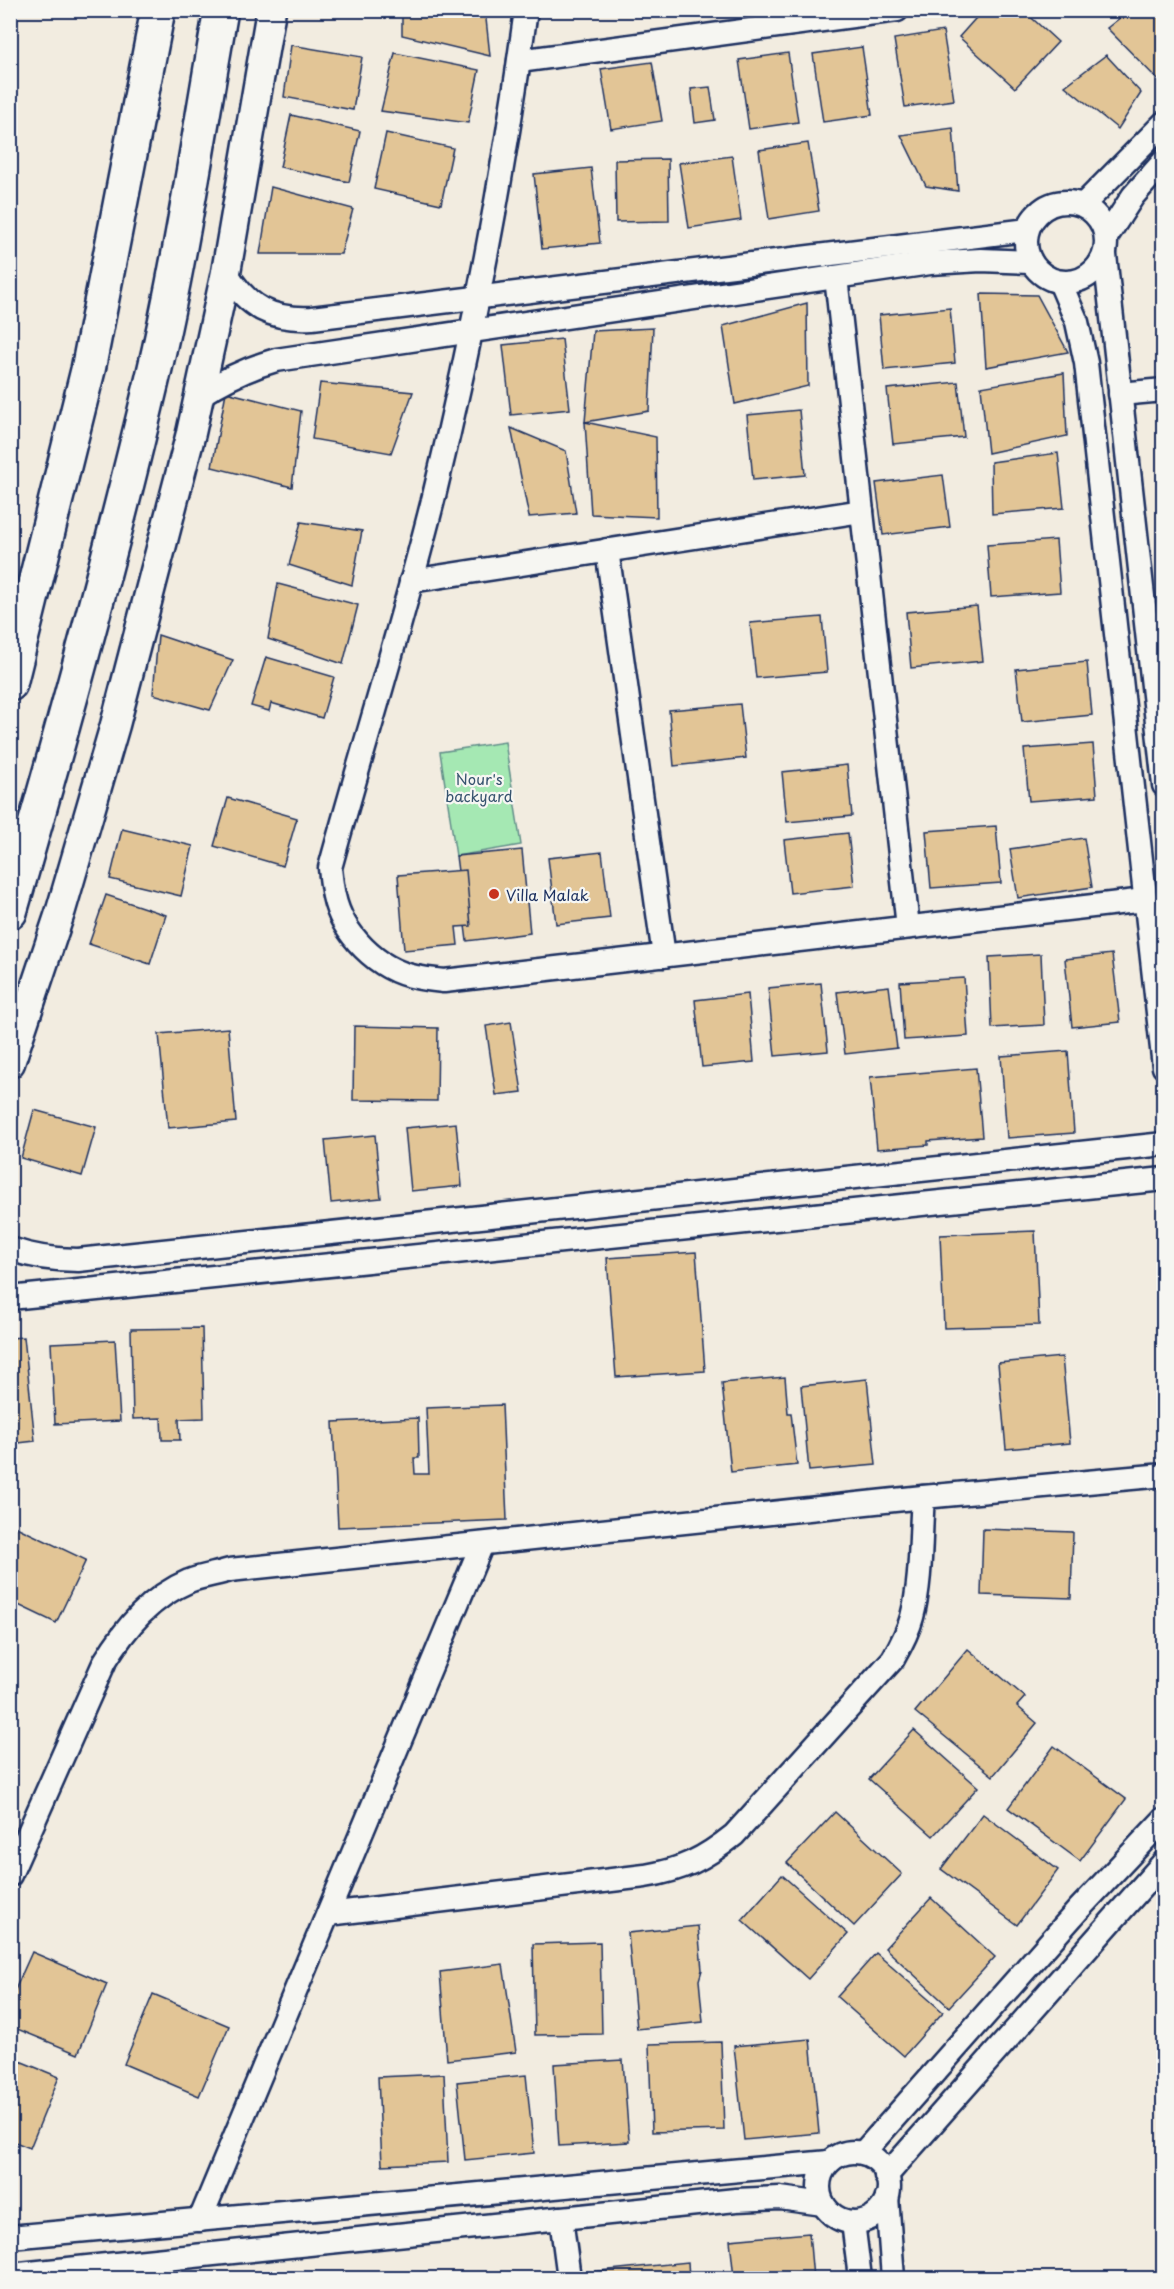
<svg xmlns="http://www.w3.org/2000/svg" width="1174" height="2289" viewBox="0 0 1174 2289" font-family="'Playpen Sans',sans-serif">
	<rect width="100%" height="100%" fill="#f2ece0"/>
	<filter id="ink" filterUnits="userSpaceOnUse"><feTurbulence type="fractalNoise" baseFrequency=".0167" numOctaves="2"/><feDisplacementMap in="SourceGraphic" scale="12" xChannelSelector="R" yChannelSelector="G"/><feConvolveMatrix kernelMatrix="1 2 1 2 8 2 1 2 1" color-interpolation-filters="sRGB"/></filter>
	<g filter="url(#ink)">
		<polygon fill="#a5e8b3" stroke="#608c88" stroke-width="1.5" points="505,742 521,845 456,856 440,752"/>
		<g fill="#e2c596" stroke="#1b2f5e" stroke-width="1.5">
			<polygon points="402,10 485,10 490,56 402,35"/>
			<polygon points="983,10 1023,10 1058,42 1015,88 959,37"/>
			<polygon points="1130,10 1155,10 1164,19 1164,86 1107,28"/>
			<polygon points="943,31 954,100 905,107 894,39"/>
			<polygon points="291,45 362,57 353,110 284,97"/>
			<polygon points="862,47 872,115 823,122 813,54"/>
			<polygon points="395,53 479,70 468,123 381,111"/>
			<polygon points="788,53 798,122 749,129 739,60"/>
			<polygon points="1106,55 1141,93 1118,129 1065,86"/>
			<polygon points="652,62 662,121 611,129 601,69"/>
			<polygon points="710,87 715,120 695,123 691,89"/>
			<polygon points="291,115 360,131 349,182 280,167"/>
			<polygon points="953,128 958,191 926,186 901,135"/>
			<polygon points="386,133 453,148 441,204 374,189"/>
			<polygon points="808,143 819,211 769,219 759,150"/>
			<polygon points="732,156 741,220 689,228 679,163"/>
			<polygon points="668,159 669,221 616,222 615,160"/>
			<polygon points="591,168 600,243 542,249 534,174"/>
			<polygon points="271,187 353,209 341,254 260,254"/>
			<polygon points="981,294 1037,295 1068,352 986,367"/>
			<polygon points="807,303 808,386 735,404 723,326"/>
			<polygon points="950,308 955,363 884,370 879,315"/>
			<polygon points="653,328 649,411 585,422 593,331"/>
			<polygon points="562,339 570,409 511,415 503,345"/>
			<polygon points="1064,373 1067,436 988,453 981,387"/>
			<polygon points="958,382 964,437 893,444 887,389"/>
			<polygon points="320,383 413,392 391,453 312,439"/>
			<polygon points="226,392 301,411 292,487 212,467"/>
			<polygon points="799,410 805,475 753,480 747,415"/>
			<polygon points="585,422 656,437 657,517 591,514"/>
			<polygon points="511,428 566,451 576,513 529,517"/>
			<polygon points="1058,453 1064,508 992,514 991,462"/>
			<polygon points="943,475 950,527 883,535 876,483"/>
			<polygon points="301,522 362,531 352,585 289,565"/>
			<polygon points="1056,540 1060,592 991,597 987,545"/>
			<polygon points="278,584 358,605 343,664 268,639"/>
			<polygon points="977,606 983,661 911,668 906,612"/>
			<polygon points="822,617 827,672 756,678 750,623"/>
			<polygon points="158,635 233,660 210,710 153,694"/>
			<polygon points="266,657 334,677 322,718 271,703 269,711 251,706"/>
			<polygon points="1087,662 1092,715 1022,722 1016,669"/>
			<polygon points="740,704 746,758 674,766 669,710"/>
			<polygon points="1093,744 1097,796 1029,801 1024,749"/>
			<polygon points="847,765 852,816 787,822 782,772"/>
			<polygon points="228,798 297,818 283,866 214,846"/>
			<polygon points="996,826 1001,883 931,888 926,831"/>
			<polygon points="122,829 193,846 181,896 110,879"/>
			<polygon points="848,833 854,886 790,893 784,840"/>
			<polygon points="1084,838 1092,887 1018,898 1010,849"/>
			<polygon points="522,850 530,933 467,941 456,856"/>
			<polygon points="602,852 610,918 556,924 548,858"/>
			<polygon points="466,870 471,926 456,927 458,945 404,950 398,875"/>
			<polygon points="106,895 166,915 150,964 89,944"/>
			<polygon points="1041,954 1044,1025 992,1028 989,957"/>
			<polygon points="1112,954 1120,1022 1072,1027 1065,959"/>
			<polygon points="964,978 968,1036 904,1040 900,982"/>
			<polygon points="821,983 828,1051 775,1056 768,988"/>
			<polygon points="889,986 897,1048 845,1054 837,992"/>
			<polygon points="748,994 754,1062 702,1067 695,1000"/>
			<polygon points="511,1022 522,1092 496,1095 486,1026"/>
			<polygon points="354,1026 438,1028 437,1101 353,1100"/>
			<polygon points="228,1028 236,1122 168,1128 159,1034"/>
			<polygon points="1068,1051 1074,1133 1007,1138 1001,1056"/>
			<polygon points="976,1068 982,1137 928,1141 928,1145 877,1149 870,1077"/>
			<polygon points="34,1110 96,1127 82,1176 21,1158"/>
			<polygon points="456,1123 462,1186 411,1191 405,1128"/>
			<polygon points="375,1135 381,1198 331,1203 325,1140"/>
			<polygon points="1035,1231 1039,1325 944,1328 940,1235"/>
			<polygon points="696,1252 705,1371 616,1377 607,1258"/>
			<polygon points="202,1328 204,1418 179,1419 180,1440 162,1440 161,1418 133,1419 131,1329"/>
			<polygon points="24,1337 35,1441 10,1444 10,1338"/>
			<polygon points="115,1340 120,1421 55,1424 51,1343"/>
			<polygon points="1062,1357 1070,1443 1006,1449 998,1363"/>
			<polygon points="785,1377 788,1413 791,1413 797,1465 731,1472 722,1383"/>
			<polygon points="867,1379 876,1465 809,1471 801,1386"/>
			<polygon points="502,1405 507,1520 338,1527 333,1422 418,1418 419,1458 414,1458 415,1474 429,1474 426,1408"/>
			<polygon points="10,1524 86,1560 56,1623 10,1601"/>
			<polygon points="983,1529 1073,1532 1071,1598 981,1595"/>
			<polygon points="968,1649 1025,1697 1017,1706 1037,1723 993,1776 915,1712"/>
			<polygon points="914,1730 978,1787 933,1836 869,1779"/>
			<polygon points="1054,1746 1126,1799 1080,1861 1008,1808"/>
			<polygon points="835,1812 902,1874 854,1926 787,1863"/>
			<polygon points="983,1814 1058,1870 1017,1925 941,1869"/>
			<polygon points="782,1875 848,1934 808,1979 742,1920"/>
			<polygon points="931,1898 995,1957 949,2007 885,1948"/>
			<polygon points="698,1926 702,1970 699,1980 703,2022 637,2029 628,1933"/>
			<polygon points="600,1942 602,2034 535,2035 533,1944"/>
			<polygon points="32,1952 107,1984 78,2054 10,2026 10,2001"/>
			<polygon points="876,1953 943,2012 904,2056 837,1997"/>
			<polygon points="503,1964 516,2052 447,2060 440,1972"/>
			<polygon points="153,1994 229,2026 199,2096 124,2064"/>
			<polygon points="810,2039 819,2133 744,2140 734,2046"/>
			<polygon points="721,2042 724,2130 652,2132 649,2044"/>
			<polygon points="10,2057 59,2077 30,2148 10,2140"/>
			<polygon points="623,2060 629,2142 559,2146 554,2064"/>
			<polygon points="444,2074 448,2162 382,2165 378,2077"/>
			<polygon points="526,2075 534,2153 465,2160 457,2082"/>
			<polygon points="809,2233 813,2278 734,2278 730,2240"/>
			<polygon points="688,2262 689,2278 591,2278 591,2272"/>
		</g>
		<g fill="none" stroke-linecap="round" stroke-linejoin="round">
			<defs>
				<g id="minor">
					<path d="M526,10C504,174 473,336 434,496C403,621 364,744 330,868C331,877 332,887 334,896C342,934 378,970 416,977C425,979 435,980 444,981L1145,900"/>
					<polyline points="519,61 897,10"/>
					<circle cx="1066" cy="242" r="40"/>
					<polyline points="1083,205 1164,123"/>
					<polyline points="1107,236 1133,196 1164,161"/>
					<polyline points="1105,255 1164,785"/>
					<path d="M226,272C248,308 271,320 312,318L1027,230"/>
					<polyline points="836,277 908,927"/>
					<polyline points="1060,282 1077,322 1086,363 1164,1067"/>
					<polyline points="1120,394 1164,390"/>
					<path d="M200,395C225,379 248,368 276,360L930,263L981,260L1030,262"/>
					<polyline points="607,550 664,956"/>
					<polyline points="411,581 862,511"/>
					<path d="M10,1249C33,1257 53,1260 78,1260L1164,1144"/>
					<polyline points="10,1298 1164,1179"/>
					<path d="M10,1875L105,1661C126,1627 151,1597 189,1581C202,1576 217,1574 230,1570L923,1497L1164,1475"/>
					<path d="M328,1914L645,1876C682,1870 704,1859 734,1835L893,1659C901,1645 908,1632 912,1617C922,1580 920,1535 923,1497"/>
					<circle cx="854" cy="2187" r="35"/>
					<polyline points="863,2153 1079,1909 1164,1819"/>
					<polyline points="886,2176 1164,1862"/>
					<polyline points="887,2197 893,2278"/>
					<polyline points="561,2218 569,2278"/>
					<polyline points="200,2220 482,1544"/>
					<polyline points="853,2222 860,2278"/>
					<polyline points="10,2237 829,2162"/>
					<polyline points="10,2275 736,2200 780,2198 823,2204"/>
				</g>
				<polyline id="tertiary" points="10,1063 61,910 115,725 191,433 226,272 271,10"/>
				<g id="secondary">
					<polyline points="10,684 88,370 158,10"/>
					<path d="M10,912C61,736 110,559 152,381C181,259 199,134 221,10"/>
				</g>
			</defs>
			<use href="#minor" stroke="#1b2f5e" stroke-width="27"/>
			<use href="#tertiary" stroke="#1b2f5e" stroke-width="33"/>
			<use href="#secondary" stroke="#1b2f5e" stroke-width="38"/>
			<use href="#minor" stroke="#f6f6f2" stroke-width="22"/>
			<use href="#tertiary" stroke="#f6f6f2" stroke-width="28"/>
			<use href="#secondary" stroke="#f6f6f2" stroke-width="33"/>
		</g>
	</g>
	<circle fill="#c8321e" stroke="#f6f6f2" stroke-width="2" cx="494" cy="894" r="6"/>
	<g text-anchor="middle" dominant-baseline="central" stroke-width="4.5" stroke-linejoin="round" paint-order="stroke">
		<g font-size="15" fill="#37546f" stroke="#f6f6f2">
			<text x="479" y="778">Nour's<tspan x="479" dy="17">backyard</tspan></text>
		</g>
		<g font-size="15" fill="#1b2f5e" stroke="#f6f6f2" text-anchor="start">
			<text x="506" y="894">Villa Malak</text>
		</g>
	</g>
	<rect width="1174" height="2289" fill="none" stroke="#f6f6f2" stroke-width="36"/>
	<rect x="18" y="18" width="1138" height="2253" fill="none" stroke="#1b2f5e" stroke-width="2" filter="url(#ink)"/>
</svg>
